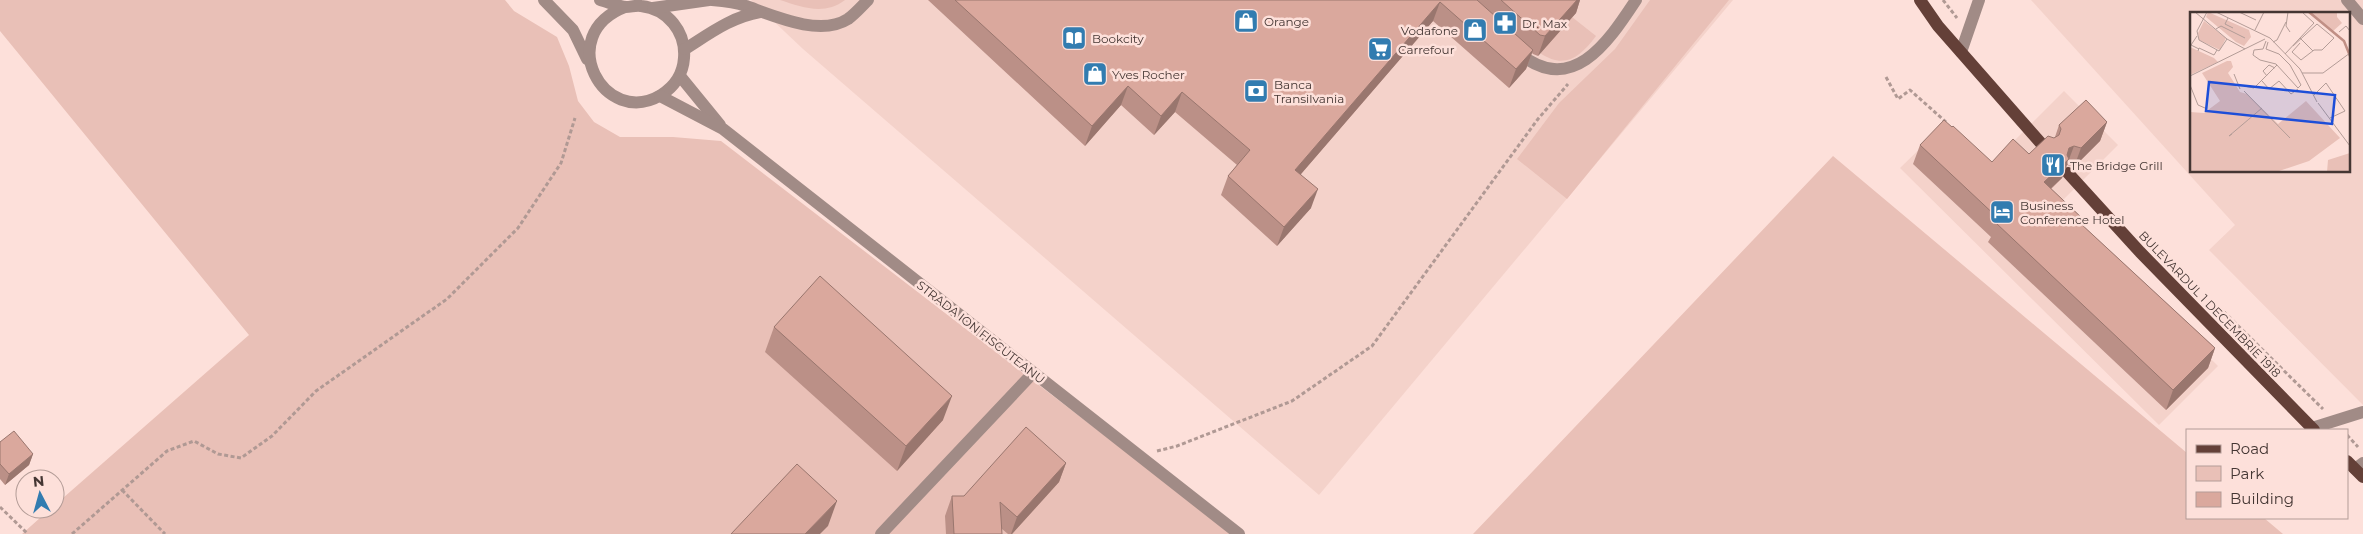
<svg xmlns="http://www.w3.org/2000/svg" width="2363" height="534" viewBox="0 0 2363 534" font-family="Montserrat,sans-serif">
	<rect width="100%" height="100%" fill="#fde0da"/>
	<g fill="#f4d2ca" fill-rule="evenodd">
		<polygon points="751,0 1733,0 1319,495 803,49"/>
		<path d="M2031,0H2363V405L2209,250L2235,225ZM2192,14H2349V171H2192Z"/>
		<polygon points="2064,91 2118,145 2057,206 2218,366 2159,425 1900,168 1938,131 1981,174"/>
	</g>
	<g fill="#e9c0b7">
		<polygon points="0,0 505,0 514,11 557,37 569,66 578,101 594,122 620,137 673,137 721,141 1233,534 22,534 50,509 55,509 55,505 249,335 0,31"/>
		<path d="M780,0H845C824,16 802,7 780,0Z"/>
		<polygon points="1650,0 1729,0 1567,199 1517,159 1559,103 1615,49"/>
		<path d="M1572,17L1596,36C1580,57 1565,70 1540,53Z"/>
		<polygon points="1833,156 2187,453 2187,518 2264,518 2283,534 1473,534"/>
	</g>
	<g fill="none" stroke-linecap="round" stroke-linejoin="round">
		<g stroke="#b09994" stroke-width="3" stroke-dasharray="4 2.5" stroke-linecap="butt">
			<polyline points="1943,0 1957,18"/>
			<polyline points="1886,77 1898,99 1910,90 1946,122"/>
			<polyline points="2219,307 2323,409"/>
			<polyline points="2347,435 2358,447"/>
			<polyline points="1157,451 1177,446 1292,401 1372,346 1538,119 1568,84"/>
			<polyline points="122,490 165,534"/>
			<polyline points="0,507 28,534"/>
			<polyline points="72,534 167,451 194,441 218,454 241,458 272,436 316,391 447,299 518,228 561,163 575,118"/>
		</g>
		<g stroke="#a18b86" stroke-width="12">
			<polyline points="544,0 573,30 587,59"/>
			<path d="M600,0C608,2 617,6 626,7C631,7 636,5 641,6C668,9 686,32 684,58C683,74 674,87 661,95C604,129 553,35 625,7"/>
			<path d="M712,0C724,1 735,2 746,6C774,16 820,37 848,19C855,14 862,6 868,0"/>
			<polyline points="2347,0 2363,19"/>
			<polyline points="653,8 709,0"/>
			<path d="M685,49C709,34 731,17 760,12"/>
			<path d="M1516,51C1571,98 1607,44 1636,0"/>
			<polyline points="1961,52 1979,0"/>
			<polyline points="680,76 720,125"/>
			<polyline points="660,96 723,129 1239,534"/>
			<polyline points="2312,428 2363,412"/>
			<polyline points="2355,469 2363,463"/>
			<polyline points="881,534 1033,373"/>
		</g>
		<g stroke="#644038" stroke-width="12">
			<polyline points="1920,0 1938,26 2046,149"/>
			<polyline points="2068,173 2140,252 2314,430"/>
			<polyline points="2347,461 2363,477"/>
		</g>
	</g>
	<g fill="#bb9087">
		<polygon points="928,0 1580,0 1576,13 1538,56 1533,54 1532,53 1526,69 1509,88 1433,21 1301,174 1311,208 1277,246 1221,195 1228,176 1237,165 1175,112 1154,135 1121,105 1085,146"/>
		<polygon points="2107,122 2100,141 2074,167 2067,165 2062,178 2051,189 2083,219 2081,224 2215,348 2208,368 2166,410 1988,242 1991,237 1913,164 1920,145 1992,162 2029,154 2055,137 2059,125"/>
		<polygon points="774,327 943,420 897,471 765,352"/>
		<polygon points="0,442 33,454 29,465 5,485 0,479"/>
		<polygon points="1066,463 1059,482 1012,534 1008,534 1002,529 1002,534 946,534 945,516 952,496 964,496"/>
	</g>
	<g fill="#99766e">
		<polygon points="1577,0 1580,0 1576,13 1538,56 1545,36"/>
		<polygon points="1440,2 1433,21 1288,189 1295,170"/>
		<polygon points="1533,50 1526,69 1509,88 1516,69"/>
		<polygon points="1128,86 1121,105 1085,146 1092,126"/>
		<polygon points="1182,92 1175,112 1154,135 1161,116"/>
		<polygon points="2107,122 2100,141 2074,167 2081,148"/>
		<polygon points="2074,146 2062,178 2037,201 2044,182 2069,148"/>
		<polygon points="1318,189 1311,208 1277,246 1284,227"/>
		<polygon points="2215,348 2208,368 2166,410 2173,390"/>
		<polygon points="952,396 943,420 897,471 906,446"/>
		<polygon points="33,454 29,465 5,485 9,474"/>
		<polygon points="1066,463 1059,482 1012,534 1011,534 1017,517"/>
		<polygon points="837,501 828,526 820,534 805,534"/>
	</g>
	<g fill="#daa89d" stroke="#99766e">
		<polygon points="955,0 1477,0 1533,50 1516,69 1440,2 1295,170 1318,189 1284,227 1228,176 1250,150 1182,92 1161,116 1128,86 1092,126"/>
		<polygon points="1501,0 1577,0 1545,36 1540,35"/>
		<polygon points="2086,100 2107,122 2081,148 2074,146 2069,148 2067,155 2069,159 2044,182 2083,219 2080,223 2215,348 2173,390 1996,223 1999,219 1920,145 1944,120 1952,127 1953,126 1992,162 2013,139 2029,154 2048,136 2054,138 2059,135 2061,129 2059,125"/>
		<polygon points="820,276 952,396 906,446 774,327"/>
		<polygon points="1026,427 1066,463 1017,517 1000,502 1002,534 954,534 952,496 964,496"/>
		<polygon points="14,431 33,454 9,474 0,464 0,442"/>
		<polygon points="797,464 837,501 805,534 731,534"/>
	</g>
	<defs>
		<symbol id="shop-square" viewBox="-11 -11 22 22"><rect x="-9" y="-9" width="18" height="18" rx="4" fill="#327cb0" stroke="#fde0da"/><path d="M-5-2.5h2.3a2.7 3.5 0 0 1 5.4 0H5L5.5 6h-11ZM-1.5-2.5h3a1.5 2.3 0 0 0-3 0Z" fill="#fff"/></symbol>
		<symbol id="pharmacy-square" viewBox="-11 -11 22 22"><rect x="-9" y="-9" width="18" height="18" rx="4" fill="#327cb0" stroke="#fde0da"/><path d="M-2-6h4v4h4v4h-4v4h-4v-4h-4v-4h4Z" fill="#fff"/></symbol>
		<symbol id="library-square" viewBox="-11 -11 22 22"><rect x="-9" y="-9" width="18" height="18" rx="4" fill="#327cb0" stroke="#fde0da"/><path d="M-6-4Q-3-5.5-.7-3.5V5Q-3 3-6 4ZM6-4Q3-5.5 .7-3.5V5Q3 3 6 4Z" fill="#fff"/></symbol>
		<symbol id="supermarket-square" viewBox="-11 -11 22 22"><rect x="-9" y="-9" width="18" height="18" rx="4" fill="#327cb0" stroke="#fde0da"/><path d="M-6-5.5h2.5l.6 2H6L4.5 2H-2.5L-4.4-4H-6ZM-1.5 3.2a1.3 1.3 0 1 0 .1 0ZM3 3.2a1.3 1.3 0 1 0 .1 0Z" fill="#fff"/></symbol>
		<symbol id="bank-square" viewBox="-11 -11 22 22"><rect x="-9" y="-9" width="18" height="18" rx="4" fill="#327cb0" stroke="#fde0da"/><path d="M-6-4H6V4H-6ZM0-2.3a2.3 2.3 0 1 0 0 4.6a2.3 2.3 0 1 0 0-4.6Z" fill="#fff"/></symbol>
		<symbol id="restaurant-square" viewBox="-11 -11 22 22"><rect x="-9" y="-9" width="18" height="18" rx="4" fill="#327cb0" stroke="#fde0da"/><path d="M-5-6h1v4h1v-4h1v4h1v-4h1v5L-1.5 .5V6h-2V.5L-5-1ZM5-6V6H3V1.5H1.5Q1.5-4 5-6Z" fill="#fff"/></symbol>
		<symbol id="hotel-square" viewBox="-11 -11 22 22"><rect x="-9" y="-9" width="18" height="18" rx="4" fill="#327cb0" stroke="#fde0da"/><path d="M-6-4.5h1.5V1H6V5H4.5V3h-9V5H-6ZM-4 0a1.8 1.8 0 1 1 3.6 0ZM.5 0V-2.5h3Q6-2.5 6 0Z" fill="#fff"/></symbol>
	</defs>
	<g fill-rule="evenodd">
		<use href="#shop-square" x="1232" y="7" width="28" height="28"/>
		<use href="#pharmacy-square" x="1491" y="9" width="28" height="28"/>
		<use href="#shop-square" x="1461" y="16" width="28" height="28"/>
		<use href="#library-square" x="1060" y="24" width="28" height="28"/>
		<use href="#supermarket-square" x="1366" y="35" width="28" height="28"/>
		<use href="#shop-square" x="1081" y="60" width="28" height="28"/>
		<use href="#bank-square" x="1242" y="77" width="28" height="28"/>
		<use href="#restaurant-square" x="2039" y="151" width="28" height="28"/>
		<use href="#hotel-square" x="1988" y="198" width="28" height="28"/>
	</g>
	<g text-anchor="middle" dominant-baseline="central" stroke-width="5" stroke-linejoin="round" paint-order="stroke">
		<g font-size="12" fill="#443633" stroke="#fde0da" text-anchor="start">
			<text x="1264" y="21">Orange</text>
			<text x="1522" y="23">Dr. Max</text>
			<text x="1458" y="30" text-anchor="end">Vodafone</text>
			<text x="1092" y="38">Bookcity</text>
			<text x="1398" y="49">Carrefour</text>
			<text x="1112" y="74">Yves Rocher</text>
			<text x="1274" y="84">Banca<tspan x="1274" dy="14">Transilvania</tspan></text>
			<text x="2070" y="165">The Bridge Grill</text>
			<text x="2020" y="205">Business<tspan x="2020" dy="14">Conference Hotel</tspan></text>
		</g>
		<g font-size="12" fill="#443633" stroke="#fde0da">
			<text transform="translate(2210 304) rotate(46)">BULEVARDUL 1 DECEMBRIE 1918</text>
			<text transform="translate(981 332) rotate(38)">STRADA ION FISCUTEANU</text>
		</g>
	</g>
	<g transform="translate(2190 12)">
		<rect width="160" height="160" fill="#fde0da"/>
		<path d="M18,0L59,18L61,25L54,34L46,30L16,5ZM120,0H147V5L152,11L142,20ZM14,9L36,26L30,38L9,28L8,21ZM0,35L24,46L28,50L0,63ZM37,49H41L43,55L38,61L50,80L57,82L88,112L116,89L150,126L119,149L86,160H0V100L14,101L30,89L12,61ZM160,141V160H137L138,148Z" fill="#e9c0b7"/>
		<path fill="none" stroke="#c08f85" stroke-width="2.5" d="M119,0L154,29L160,44"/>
		<path fill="none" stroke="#b39c97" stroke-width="1" d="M5,0L37,27L55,37M17,0L7,19L9,28L29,39L37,27M26,0L80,26L110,57L127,90M49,0L66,8M98,0L96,14L100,20M38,6L35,12L43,16M26,17L31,14L55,26M65,18L74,0M149,20L156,14L160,19M7,24L1,33L9,37M110,26L123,39M76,29L73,37L64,38L63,43L70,48L86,52L108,76L111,73L100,53L89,42L76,37L78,30M83,30L87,28L96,10M103,34L127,12L144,26L132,38H124L111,48L102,40L110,31M8,39L9,36L24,43L27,38M95,42L124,11L112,0M112,61H133L160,41M44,62L50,77M0,64L75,27M77,64L73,59L79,53L85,56M72,69L79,77L89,69L101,82L108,77M0,73L8,93L15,96M54,74L64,76L87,53M54,79L100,126M123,84L136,71L155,99M128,91L160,134M140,106L155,99M42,122L39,124L72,96"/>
		<path fill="#1d4ed8" fill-opacity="0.15" stroke="#1d4ed8" stroke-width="2.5" d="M19,70L145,83L142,112L16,99Z"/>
		<rect width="160" height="160" fill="none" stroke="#443633" stroke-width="2.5"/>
	</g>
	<rect x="2186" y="429" width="162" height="90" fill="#fde0da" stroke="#b39c97"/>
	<rect x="2196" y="445" width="25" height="8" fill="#644038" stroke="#b39c97"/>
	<text x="2230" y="454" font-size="15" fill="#443633">Road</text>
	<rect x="2196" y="466" width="25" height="15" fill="#e9c0b7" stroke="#b39c97"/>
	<text x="2230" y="479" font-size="15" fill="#443633">Park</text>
	<rect x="2196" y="492" width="25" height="15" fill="#daa89d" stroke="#b39c97"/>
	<text x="2230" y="504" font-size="15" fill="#443633">Building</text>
	<g transform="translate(40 494) rotate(354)"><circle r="24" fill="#fde0da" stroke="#b39c97"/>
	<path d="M0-4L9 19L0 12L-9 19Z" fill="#327cb0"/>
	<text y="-8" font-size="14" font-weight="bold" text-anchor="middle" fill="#443633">N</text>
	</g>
</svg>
